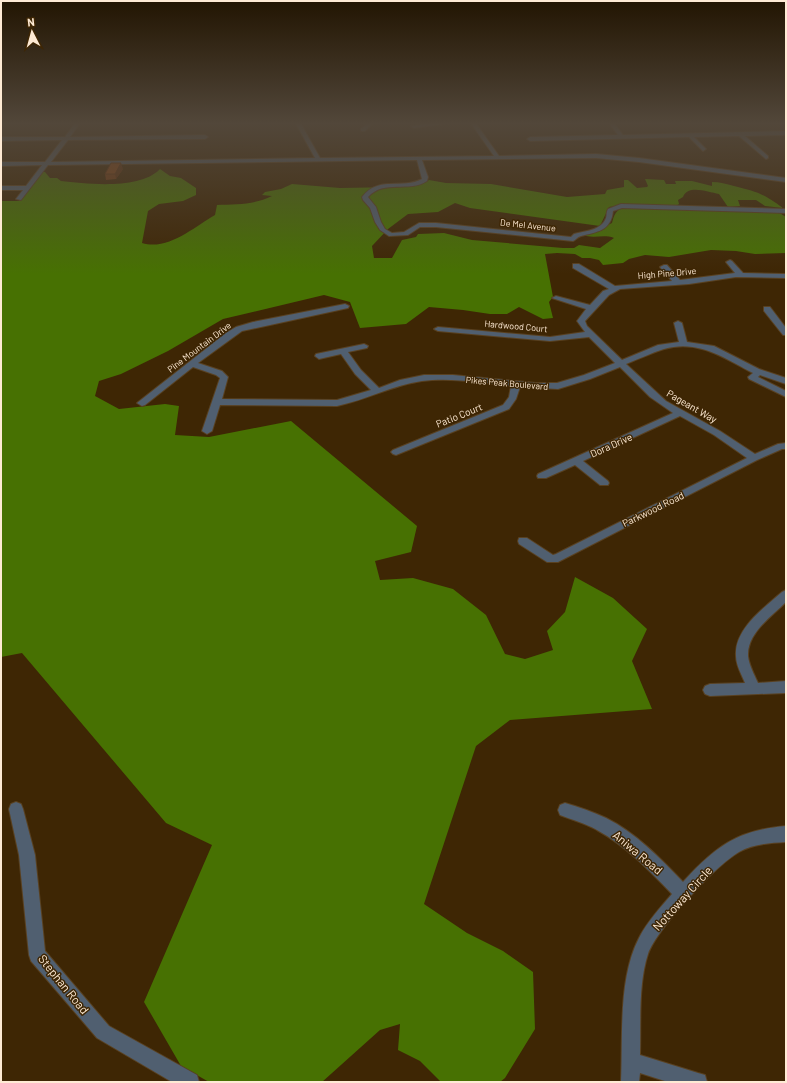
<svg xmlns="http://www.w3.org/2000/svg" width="787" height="1083" viewBox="0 0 787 1083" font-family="Barlow,sans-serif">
	<rect width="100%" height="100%" fill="#3e2604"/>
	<path fill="#477102" d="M160,169L170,176L181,178L196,188V195L183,201L159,204L148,211L142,243C168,251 194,227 215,215L217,205C236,204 254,205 272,196L262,195L265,192L281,189L292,184L340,188L396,187L424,183L429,180L446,183L491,184L567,197L605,194L607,190L624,187V180H628L637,188L647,187L648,186L645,179L664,180L666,184H676L675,181H692L712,186V182C720,182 726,184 734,186C757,192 763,193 783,208L765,206L756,200H738L740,206L728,207L719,194C708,192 688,184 683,197L678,200L679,204L676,206L632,204L609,207L600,226L470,208L455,203L438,212L408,214L388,229L372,246L374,258H392L402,240L416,237L418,234L444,233L472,240L563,248H574L579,245L600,248L614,238C604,234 593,239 583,235L595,231L612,223C614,215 616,210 623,208L778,212L786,217V253L755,254L736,251L711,250L669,257L645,255L629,259L623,263L603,265L599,260L590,258H582L575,254L557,253L545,254L553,297L549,302L553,318L543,319L519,307L507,314H490L463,310L429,307L406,324L360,328L350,302L324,295L223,319L168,351L121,374L99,381L95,396L119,409L165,404L179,406L175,435L209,437L291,421L417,526L411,552L375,561L380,580L413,578L453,589L486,615L505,654L525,659L553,650L547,631L565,612L575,577L613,598L647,629L632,661L652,709L510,720L476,746L424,904L467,933L503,951L533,972L535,1029L505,1078L500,1082H441L420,1061L398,1050L400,1024L380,1030L322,1082H209L181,1066L144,1002L212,845L166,823L22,653L1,657V201H19L42,172H45L50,178H57L61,181C88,184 140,190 160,169Z"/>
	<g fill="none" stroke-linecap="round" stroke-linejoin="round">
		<defs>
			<g id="minor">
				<path d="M76,122H81L70,137L205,135L208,137L205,139L68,140L51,162L315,158L295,122H300L320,158L494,156L470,122H475L499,156L596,154L639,158L786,178V182L639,162L596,158L422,160L428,177L427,181C409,193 384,179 368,197L376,207L381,222L385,229L392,233L404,232L419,223H436L571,237L574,234C584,231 601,231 606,218C607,215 606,212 608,209L621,204L786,209V213L622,208L613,211C611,231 597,232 581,236C577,237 576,240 573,241L436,227H420L408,235L389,236L380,230L375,222L370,208L363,200L362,197C379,175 402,190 422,179L417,160L48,165L21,200L16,199L23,190H1V186H26L42,165L1,166V162H45L62,140L1,141V137H65Z"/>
				<polygon points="369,122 374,122 365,131 361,131 361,129"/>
				<polygon points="436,122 457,122 414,128 411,126"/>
				<polygon points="608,122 613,122 623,135 786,131 786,135 745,136 768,156 768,158 766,159 739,136 694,137 706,149 703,151 689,137 530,141 527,139 530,137 618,135"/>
				<path d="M730,260L732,261L743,273L786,274V278L736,277L689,284L620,289L609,295L585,321L587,326L622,360L658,345L679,342L674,323L678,321L682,323L687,342L714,346L759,369L786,378V384L760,375L758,377L786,391V397L749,379L748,377L753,373C724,358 698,339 664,349C651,353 639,359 626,364L666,401L720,431L755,454L778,444L786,443V449H782L757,460L558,562H547L519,544L518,541L519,538H527L553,555L556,554L747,458L714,435L680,416L583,461L608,481L609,483L608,485H600L575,465L546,478H538L537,476L538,474L673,413L650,397L620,367L590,379L558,389L520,387L516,399L509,409L396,455L393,454L391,452L393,450L503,405L509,397L511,386C483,383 451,377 422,381C393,385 366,400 337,406L220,405L212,431L207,434L202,431L220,378L216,375L193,367L145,405L142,406L137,403L226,333L236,327L253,322L345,304L349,306L348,308L242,331L198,363L222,371L228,377L222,399L337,400L371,390L355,374L341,354L319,359L315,356L316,354L364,344L368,346L367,348L348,352L361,370L379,388L400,380L424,375H453L536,383H557L584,375L615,363L589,337L550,341L438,331L434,329L438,327L550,337L585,332L577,321L586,309L552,298L556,296L590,305L603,291L609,289L573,268V264H579L615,286L672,281L660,267L664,265H667L680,280L735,273L726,262Z"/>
				<polygon points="764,307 770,307 786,328 786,335 783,335 764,311"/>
				<path d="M786,590V602C771,617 747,633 748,656C749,665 754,674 758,683L786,681V693L710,696L705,694L703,690L705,686L710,684L745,683C742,675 736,666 736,656C734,629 764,608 782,592Z"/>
				<polygon points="16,802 21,804 23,809 35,855 45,951 109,1026 197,1075 199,1082 172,1082 97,1038 31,961 29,955 19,855 9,809 11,804"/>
				<path d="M565,803C579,807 593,812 606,818C636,833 660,858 683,882C715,847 737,830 786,826V842C770,843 753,844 739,852C715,866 657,929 648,954C638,984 641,1024 640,1055L698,1073L705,1075L707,1082H668L640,1073L639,1082H621C623,1037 618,978 639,938C647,922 660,908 672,894C649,870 626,846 597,830C585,823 572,820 560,815L558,810L560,805Z"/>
			</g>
		</defs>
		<use href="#minor" stroke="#594121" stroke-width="2"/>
		<use href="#minor" fill="#505f70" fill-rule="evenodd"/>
	</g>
	<polygon fill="#743a12" points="123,169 116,179 106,180 105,174"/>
	<polygon fill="#5e300f" points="121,163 123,169 116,179 115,174"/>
	<polygon fill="#874415" stroke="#5e300f" points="111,163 121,163 115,174 105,174"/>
	<linearGradient id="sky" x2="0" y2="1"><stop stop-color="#221502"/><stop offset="0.45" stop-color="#52473a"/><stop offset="1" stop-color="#52473a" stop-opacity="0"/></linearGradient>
	<rect width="787" height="274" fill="url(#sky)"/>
	<g text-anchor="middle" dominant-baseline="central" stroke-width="3" stroke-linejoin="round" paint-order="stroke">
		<g font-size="9" fill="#feead4" stroke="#3e2604">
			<text transform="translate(528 225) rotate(6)">De Mel Avenue</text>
			<text transform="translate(667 273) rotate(-5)">High Pine Drive</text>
			<text transform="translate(516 326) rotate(5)">Hardwood Court</text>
			<text transform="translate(199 347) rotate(-37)">Pine Mountain Drive</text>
			<text transform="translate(507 383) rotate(5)">Pikes Peak Boulevard</text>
		</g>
		<g font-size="10" fill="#feead4" stroke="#3e2604">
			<text transform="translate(692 406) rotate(30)">Pageant Way</text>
			<text transform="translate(459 415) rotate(-22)">Patio Court</text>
			<text transform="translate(611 445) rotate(-24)">Dora Drive</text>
			<text transform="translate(653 509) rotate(-26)">Parkwood Road</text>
		</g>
		<g font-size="12" fill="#feead4" stroke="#3e2604">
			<text transform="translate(638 852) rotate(40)">Aniwa Road</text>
			<text transform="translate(682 898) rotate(-48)">Nottoway Circle</text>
			<text transform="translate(64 984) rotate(51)">Stephan Road</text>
		</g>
	</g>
	<rect width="787" height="1083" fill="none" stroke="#feead4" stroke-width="4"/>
	<g transform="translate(32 32) rotate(354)" stroke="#3e2604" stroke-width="3" paint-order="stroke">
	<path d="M0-3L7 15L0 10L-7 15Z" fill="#feead4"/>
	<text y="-6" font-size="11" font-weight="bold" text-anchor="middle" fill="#feead4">N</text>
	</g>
</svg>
